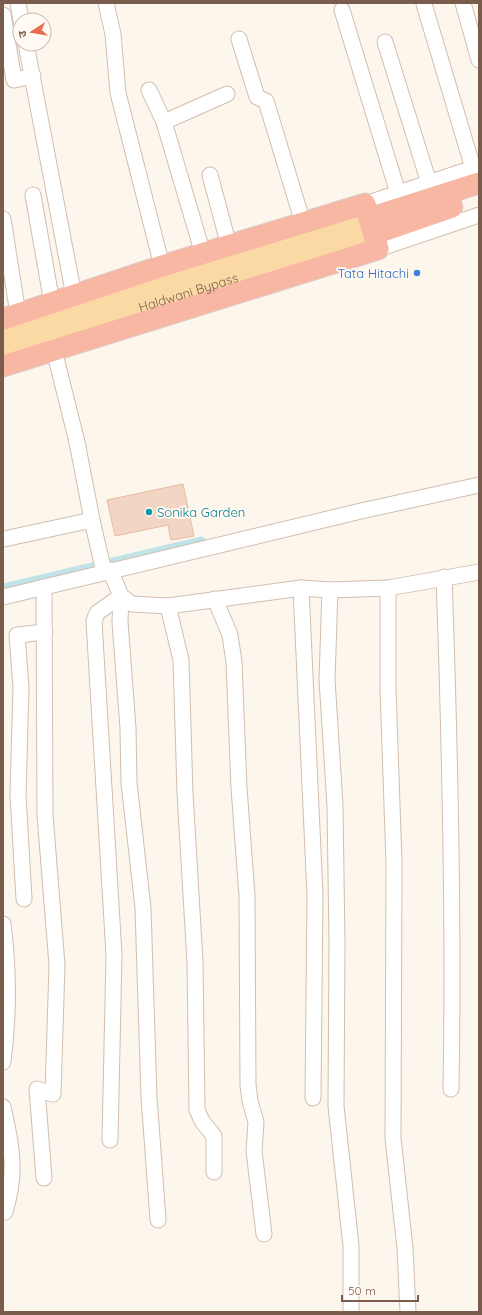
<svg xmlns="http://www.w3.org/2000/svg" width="482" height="1315" viewBox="0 0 482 1315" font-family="Quicksand,'Noto Sans Devanagari',sans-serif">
	<rect width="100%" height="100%" fill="#fdf6ec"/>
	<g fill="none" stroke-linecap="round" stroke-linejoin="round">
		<polyline stroke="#bfe3e8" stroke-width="11" points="3,589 201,542"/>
	</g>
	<polygon fill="#f3d5c3" stroke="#e6bba3" points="183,484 194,536 171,540 168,525 115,536 107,500"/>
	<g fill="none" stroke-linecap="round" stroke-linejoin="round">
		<defs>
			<g id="minor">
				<polyline points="18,3 21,20"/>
				<polyline points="106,3 113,34 118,93 162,266"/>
				<polyline points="463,3 479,60"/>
				<polyline points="424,4 473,168"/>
				<polyline points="342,10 398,193"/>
				<polyline points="3,15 14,80 33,76"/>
				<polyline points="239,39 257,97 266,101 303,223"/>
				<polyline points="385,42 429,183"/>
				<polyline points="26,44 74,296"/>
				<polyline points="149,90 164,122 203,254"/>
				<polyline points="164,122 227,94"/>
				<polyline points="210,175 229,246"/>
				<polyline points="33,195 52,303"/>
				<polyline points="365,204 479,166"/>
				<polyline points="3,219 18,314"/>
				<polyline points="378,249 479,215"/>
				<polyline points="54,350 77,442 92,520 104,572"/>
				<polyline points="4,539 92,520"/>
				<polyline points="110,570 121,596 132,604 168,606 301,588 330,590 388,588 479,572"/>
				<path d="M444,577C450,747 454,918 451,1089"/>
				<polyline points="301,588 315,895 313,1098"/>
				<polyline points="388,588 388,688 394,863 393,1138 405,1248 408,1312"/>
				<polyline points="330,590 327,679 335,806 337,943 336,1106 351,1246 351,1312"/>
				<polyline points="121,596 120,622 128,728 129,783 143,908 149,1097 158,1220"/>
				<polyline points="3,597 361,511 479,485"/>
				<polyline points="215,599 230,635 234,662 239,788 247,896 248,1085 250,1101 256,1122 254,1151 264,1234"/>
				<polyline points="168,606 181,660 185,793 195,962 197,1110 202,1121 214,1136 214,1172"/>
				<polyline points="24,899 18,795 21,687 17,635 45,632"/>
				<path d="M3,924C9,970 9,1015 3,1062"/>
				<path d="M3,1107C12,1146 17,1173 5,1212"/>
				<polyline points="110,1140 114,955 94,621 97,613 121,596"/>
				<polyline points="44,1178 37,1089 53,1094 57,965 45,815 44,587"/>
			</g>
			<g id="major">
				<polyline points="3,334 369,218"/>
				<path id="s1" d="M3,350L374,234"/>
			</g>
			<g id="highway">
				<polyline points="369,218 479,183"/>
				<polyline points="374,234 452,207"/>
				<polyline points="3,319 162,266 365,204 378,249 3,366"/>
			</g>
		</defs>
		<use href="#minor" stroke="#d1beb0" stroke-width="17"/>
		<use href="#major" stroke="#dad1cd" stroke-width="20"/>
		<use href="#highway" stroke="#dad1cd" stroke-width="23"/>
		<use href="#minor" stroke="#fff" stroke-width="15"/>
		<use href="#major" stroke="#fbd9a5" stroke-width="18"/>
		<use href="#highway" stroke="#f7b7a3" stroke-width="21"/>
	</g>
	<circle fill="#3f7fe0" stroke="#fffaf3" stroke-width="1.5" cx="417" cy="273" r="4"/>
	<circle fill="#0f9aa8" stroke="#fffaf3" stroke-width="1.5" cx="149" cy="512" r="4"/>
	<g text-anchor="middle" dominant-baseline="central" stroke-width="3.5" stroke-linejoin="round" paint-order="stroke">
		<g font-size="13" fill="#366cbe" stroke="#fffaf3" text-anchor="end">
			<text x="409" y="273">Tata Hitachi</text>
		</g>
		<g font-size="13" fill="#7a5c4d" stroke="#fffaf3">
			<text stroke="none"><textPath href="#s1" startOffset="194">Haldwani Bypass</textPath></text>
		</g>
		<g font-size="13" fill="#0d838f" stroke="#fffaf3" text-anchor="start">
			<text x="157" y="512">Sonika Garden</text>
		</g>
	</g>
	<rect width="482" height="1315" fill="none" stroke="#7a5c4d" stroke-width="8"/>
	<g transform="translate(32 32) rotate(258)"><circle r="19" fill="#fffaf3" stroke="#cabbb1"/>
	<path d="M0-3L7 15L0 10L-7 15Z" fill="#e76f51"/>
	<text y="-6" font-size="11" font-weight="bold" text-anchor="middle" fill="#7a5c4d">उ</text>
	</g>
	<path d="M342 1295v6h76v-6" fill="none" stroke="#7a5c4d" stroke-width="2"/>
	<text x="348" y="1295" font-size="12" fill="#7a5c4d" stroke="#fffaf3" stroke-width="3" paint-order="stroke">50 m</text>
</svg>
